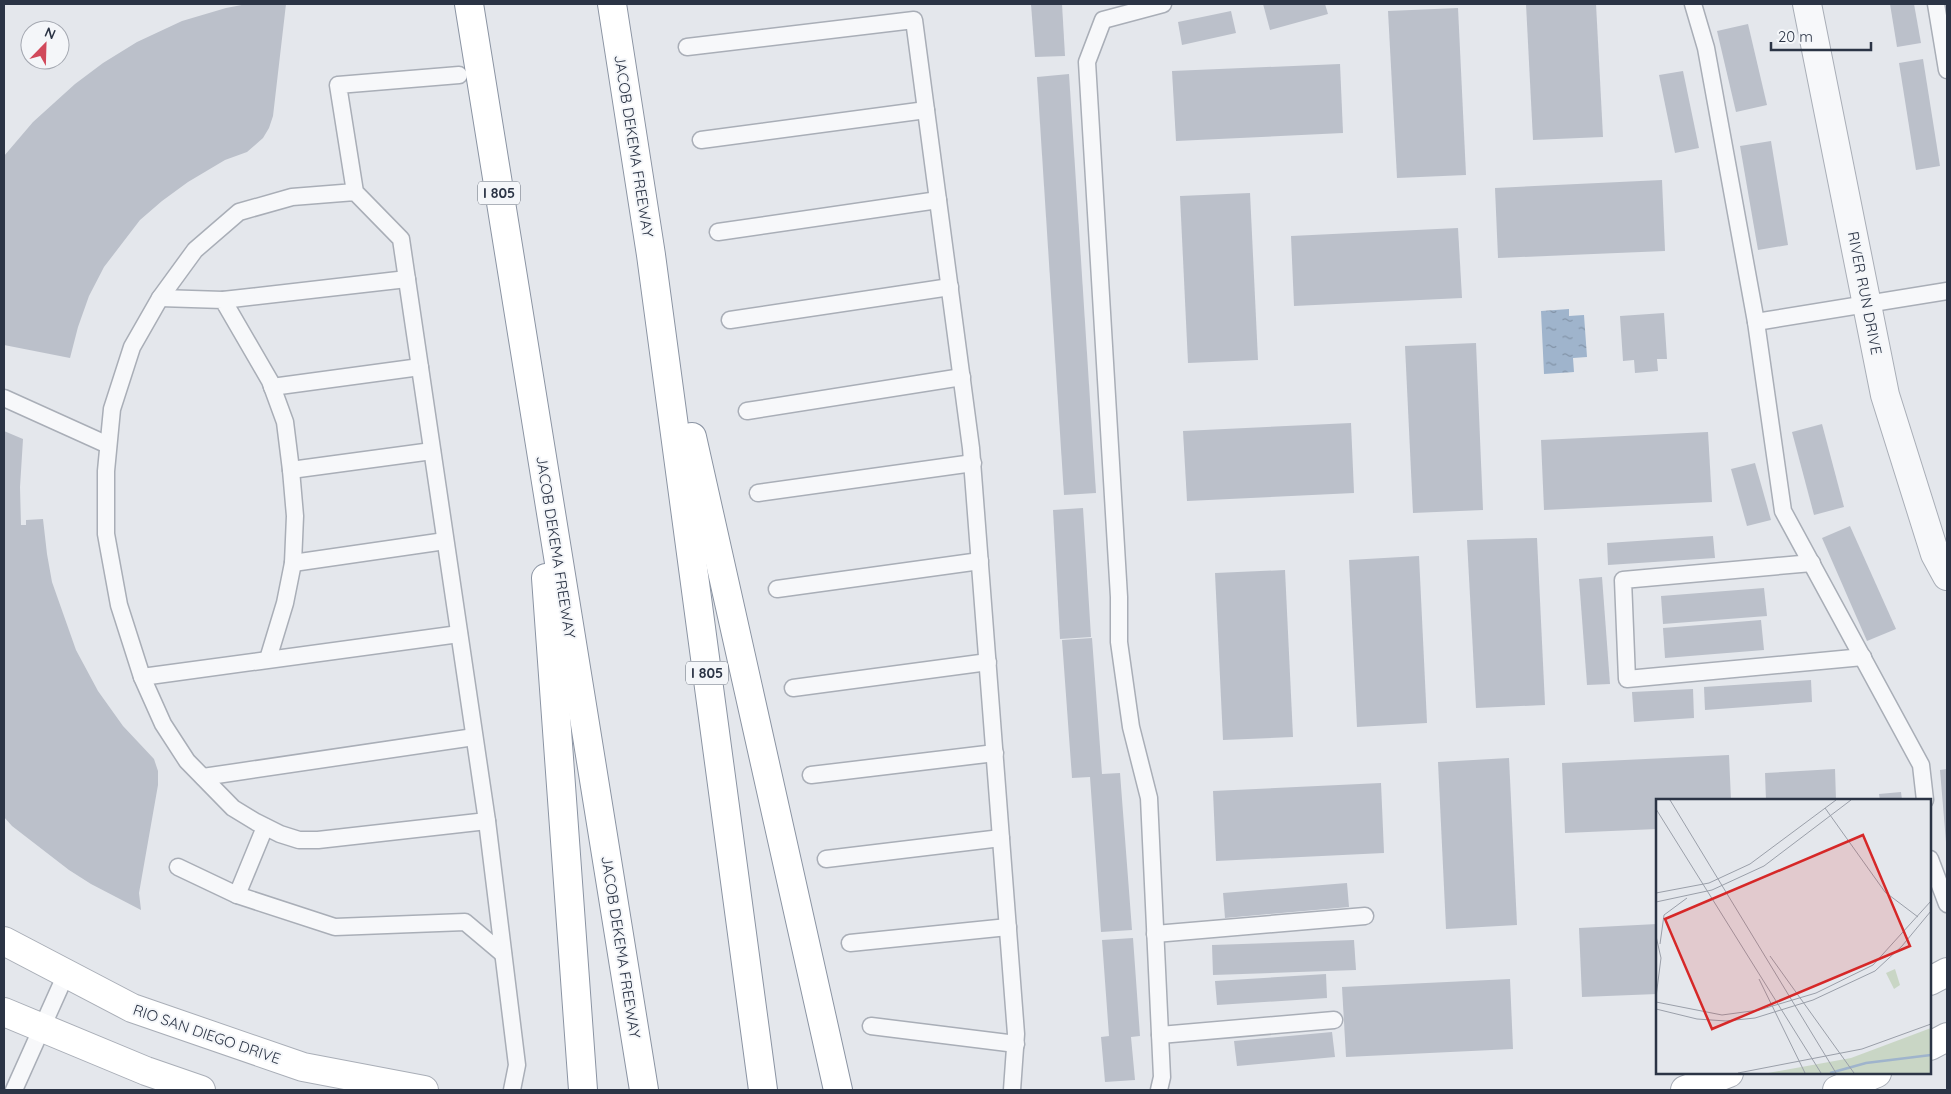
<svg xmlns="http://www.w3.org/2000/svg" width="1951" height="1094" viewBox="0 0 1951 1094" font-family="Quicksand,sans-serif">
	<defs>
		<pattern id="water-ripples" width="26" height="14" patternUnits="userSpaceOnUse" patternTransform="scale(1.25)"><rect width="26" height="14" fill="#9fb4cc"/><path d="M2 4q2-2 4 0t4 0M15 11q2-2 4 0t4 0" fill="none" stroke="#8293a7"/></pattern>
	</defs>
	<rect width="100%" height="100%" fill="#e4e7ec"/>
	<polygon fill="url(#water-ripples)" points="1569,309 1569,316 1584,315 1587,357 1573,358 1574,372 1544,374 1541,311"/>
	<g fill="#bbc0ca">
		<polygon points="247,4 286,4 273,116 269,128 263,138 247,152 225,160 188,182 162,201 140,220 104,267 89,296 78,327 70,358 4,345 4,156 33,122 75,84 103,63 137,42 182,21 226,8"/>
		<polygon points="1031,4 1062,4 1065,56 1035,57"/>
		<polygon points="1263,4 1325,4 1328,14 1270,30"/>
		<polygon points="1526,4 1596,4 1603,137 1533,140"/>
		<polygon points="1890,4 1914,4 1921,43 1897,47"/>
		<polygon points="1458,8 1466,175 1397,178 1388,11"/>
		<polygon points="1231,11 1236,33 1182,45 1178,22"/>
		<polygon points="1748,24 1767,105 1736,112 1717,31"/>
		<polygon points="1923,59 1940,166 1916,170 1899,63"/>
		<polygon points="1340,64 1343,133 1176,141 1172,71"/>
		<polygon points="1683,71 1699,148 1675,153 1659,75"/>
		<polygon points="1069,74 1096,493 1064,495 1037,77"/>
		<polygon points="1771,141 1788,245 1758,250 1740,146"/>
		<polygon points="1662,180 1665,251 1498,258 1495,188"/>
		<polygon points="1250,193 1258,360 1188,363 1180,196"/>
		<polygon points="1458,228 1462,298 1294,306 1291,236"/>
		<polygon points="1664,313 1667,359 1657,359 1658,371 1635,373 1634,360 1623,361 1620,316"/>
		<polygon points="1476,343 1483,510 1413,513 1405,346"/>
		<polygon points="1351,423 1354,493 1187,501 1183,431"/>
		<polygon points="1822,424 1844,507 1814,515 1792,432"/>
		<polygon points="4,431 23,439 20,487 21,525 26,525 26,520 43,519 47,554 52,582 76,650 98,691 123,726 154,759 158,771 158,785 139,893 141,910 91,884 69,870 12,826 4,817"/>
		<polygon points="1708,432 1712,502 1544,510 1541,440"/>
		<polygon points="1755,463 1771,520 1747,526 1731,469"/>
		<polygon points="1083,508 1091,637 1060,639 1053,510"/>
		<polygon points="1850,526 1896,629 1867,641 1822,538"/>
		<polygon points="1713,536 1715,558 1608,565 1607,543"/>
		<polygon points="1537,538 1545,705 1476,708 1467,540"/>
		<polygon points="1419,556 1427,723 1357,727 1349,560"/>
		<polygon points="1285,570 1293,737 1223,740 1215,573"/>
		<polygon points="1602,577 1610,684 1587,685 1579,579"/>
		<polygon points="1764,588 1767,616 1663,624 1661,596"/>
		<polygon points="1761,620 1764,650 1665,658 1663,628"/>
		<polygon points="1092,638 1102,774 1120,773 1132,930 1101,932 1090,777 1072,778 1062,640"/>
		<polygon points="1811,680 1812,702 1705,710 1704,687"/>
		<polygon points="1693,689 1694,718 1634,722 1632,692"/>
		<polygon points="1729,755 1731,800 1657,800 1657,829 1565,833 1562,763"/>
		<polygon points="1509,758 1517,925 1446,929 1438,762"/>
		<polygon points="1835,769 1836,800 1766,800 1765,773"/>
		<polygon points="1947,769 1947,842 1946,842 1940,770"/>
		<polygon points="1381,783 1384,853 1216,861 1213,791"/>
		<polygon points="1901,792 1902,800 1880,800 1879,794"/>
		<polygon points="1347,883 1349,907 1225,918 1223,893"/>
		<polygon points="1657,924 1657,994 1582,997 1579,928"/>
		<polygon points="1133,938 1140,1036 1131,1037 1135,1080 1105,1082 1101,1037 1109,1036 1102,940"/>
		<polygon points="1354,940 1356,970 1213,975 1212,945"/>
		<polygon points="1326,974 1327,998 1217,1005 1215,981"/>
		<polygon points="1510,979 1513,1049 1346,1057 1342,987"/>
		<polygon points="1332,1032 1335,1057 1237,1066 1234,1041"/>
	</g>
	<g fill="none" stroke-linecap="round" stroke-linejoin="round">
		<defs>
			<g id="service">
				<polyline points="1693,4 1706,48 1756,322 1783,511 1921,765 1925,800"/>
				<polyline points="1936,4 1947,70"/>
				<polyline points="687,47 914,20 971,448 1016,1034 1012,1090"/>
				<polyline points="701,140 926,110"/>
				<polyline points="355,192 292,197 239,212 195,250 160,298 132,347 112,409 106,471 106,534 119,605 142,677 163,724 187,761 233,808 256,822 280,834 299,840 318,840 487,821 401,239 355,192 338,85 459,75"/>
				<polyline points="718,232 938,200"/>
				<polyline points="160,298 223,300 270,381 285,422 291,470 295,516 293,563 285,603 268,659"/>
				<polyline points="223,300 407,279"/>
				<polyline points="730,320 950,287"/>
				<polyline points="1756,322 1947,291"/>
				<polyline points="272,387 420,367"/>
				<polyline points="4,398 108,445"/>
				<polyline points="747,411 962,377"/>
				<polyline points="291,470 432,451"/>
				<polyline points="758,493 973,463"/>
				<polyline points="293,563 445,541"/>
				<polyline points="1812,563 1623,580 1627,679 1863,657"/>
				<polyline points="777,589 980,561"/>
				<polyline points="142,677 459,634"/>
				<polyline points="793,688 988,662"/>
				<polyline points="811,775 995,753"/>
				<polyline points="203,777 474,737"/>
				<polyline points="487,821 517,1065 512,1090"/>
				<polyline points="265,827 237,895 335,927 465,922 503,954"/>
				<polyline points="826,859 1001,838"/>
				<polyline points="1930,859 1947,904"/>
				<polyline points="178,867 237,895"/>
				<polyline points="1155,934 1365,916"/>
				<polyline points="850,943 1008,927"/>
				<polyline points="871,1026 1016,1044"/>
				<polyline points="1160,1035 1334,1020"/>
				<polyline points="14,1090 66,974"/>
				<polyline points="1159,1090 1162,1077 1149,798 1131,727 1119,642 1119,597 1087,62 1103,20 1163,4"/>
			</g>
			<polyline id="tertiary" points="1807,4 1885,395 1935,554 1947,576"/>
			<g id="secondary">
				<polyline points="4,941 132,1008 303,1067 424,1090"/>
				<polyline points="1930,981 1947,972"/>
				<polyline points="4,1012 146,1071 201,1090"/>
				<polyline points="1930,1046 1947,1037"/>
				<polyline points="1685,1090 1729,1073"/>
				<polyline points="1837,1090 1877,1073"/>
			</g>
			<g id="motorway">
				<polyline points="469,4 644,1090"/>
				<polyline points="612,4 651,255 763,1090"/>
				<polyline points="692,437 838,1090"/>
				<polyline points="546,578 583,1090"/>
			</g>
		</defs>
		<use href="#service" stroke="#a9aeb7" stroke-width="19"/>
		<use href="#tertiary" stroke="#a9aeb7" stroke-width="30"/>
		<use href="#secondary" stroke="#a9aeb7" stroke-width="30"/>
		<use href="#motorway" stroke="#8b94a3" stroke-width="30"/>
		<use href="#service" stroke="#f7f8fa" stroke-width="16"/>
		<use href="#tertiary" stroke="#f7f8fa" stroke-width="28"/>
		<use href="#secondary" stroke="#fff" stroke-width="28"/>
		<use href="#motorway" stroke="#fff" stroke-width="28"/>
	</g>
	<g text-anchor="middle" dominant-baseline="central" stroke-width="4" stroke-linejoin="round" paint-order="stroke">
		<g fill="#f4f6f9" stroke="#676e7b" stroke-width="1">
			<rect x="478" y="181.5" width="42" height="23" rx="4"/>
			<rect x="686" y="661.5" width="42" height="23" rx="4"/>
		</g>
		<g font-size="14" font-weight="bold" fill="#2b3445">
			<text x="499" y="193">I 805</text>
			<text x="707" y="673">I 805</text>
		</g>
		<g font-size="15" fill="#2b3445" stroke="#f4f6f9">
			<text transform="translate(634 146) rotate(81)">JACOB DEKEMA FREEWAY</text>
			<text transform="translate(1865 293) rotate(79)">RIVER RUN DRIVE</text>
			<text transform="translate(556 547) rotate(81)">JACOB DEKEMA FREEWAY</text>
			<text transform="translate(621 947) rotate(81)">JACOB DEKEMA FREEWAY</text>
			<text transform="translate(207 1034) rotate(19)">RIO SAN DIEGO DRIVE</text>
		</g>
	</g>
	<g transform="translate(1656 799)">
		<rect width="275" height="275" fill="#e4e7ec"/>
		<path d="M275,229V274H112L195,259Z" fill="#c9d6c5"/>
		<path d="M239,170L244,186L238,190L230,174Z" fill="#c9d6c5"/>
		<path fill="none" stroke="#9fb4cc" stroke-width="2.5" d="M174,274L210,264L275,256"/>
		<path fill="none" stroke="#9a9fa9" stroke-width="1" d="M14,1L180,274M169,9L229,93L262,118M0,10L165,274M0,94L53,84L94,65L180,1M0,103L56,91L108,67L195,1M0,137L5,159L0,198M4,145L8,116L31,99M114,157L198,274M103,180L149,274M0,203L66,216L103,211L160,194L217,166L275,102M0,210L41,220L70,222L99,219L157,201L219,172L246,147L275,112M82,274L206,250L275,225"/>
		<path fill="#d62828" fill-opacity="0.15" stroke="#d62828" stroke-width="2.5" d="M207,36L254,147L56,230L9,120Z"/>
		<rect width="275" height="275" fill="none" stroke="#2b3445" stroke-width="2.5"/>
	</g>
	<rect width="1951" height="1094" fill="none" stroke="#2b3445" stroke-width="10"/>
	<g transform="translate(45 45) rotate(23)"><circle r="24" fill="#f4f6f9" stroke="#a4a8b1"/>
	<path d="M0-4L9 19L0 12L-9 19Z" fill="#d1495b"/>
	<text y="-8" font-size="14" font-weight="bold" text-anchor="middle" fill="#2b3445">N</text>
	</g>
	<path d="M1771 42v8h100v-8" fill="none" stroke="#2b3445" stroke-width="2.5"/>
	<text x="1778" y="42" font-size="15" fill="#2b3445" stroke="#f4f6f9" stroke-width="4" paint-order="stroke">20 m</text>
</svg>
